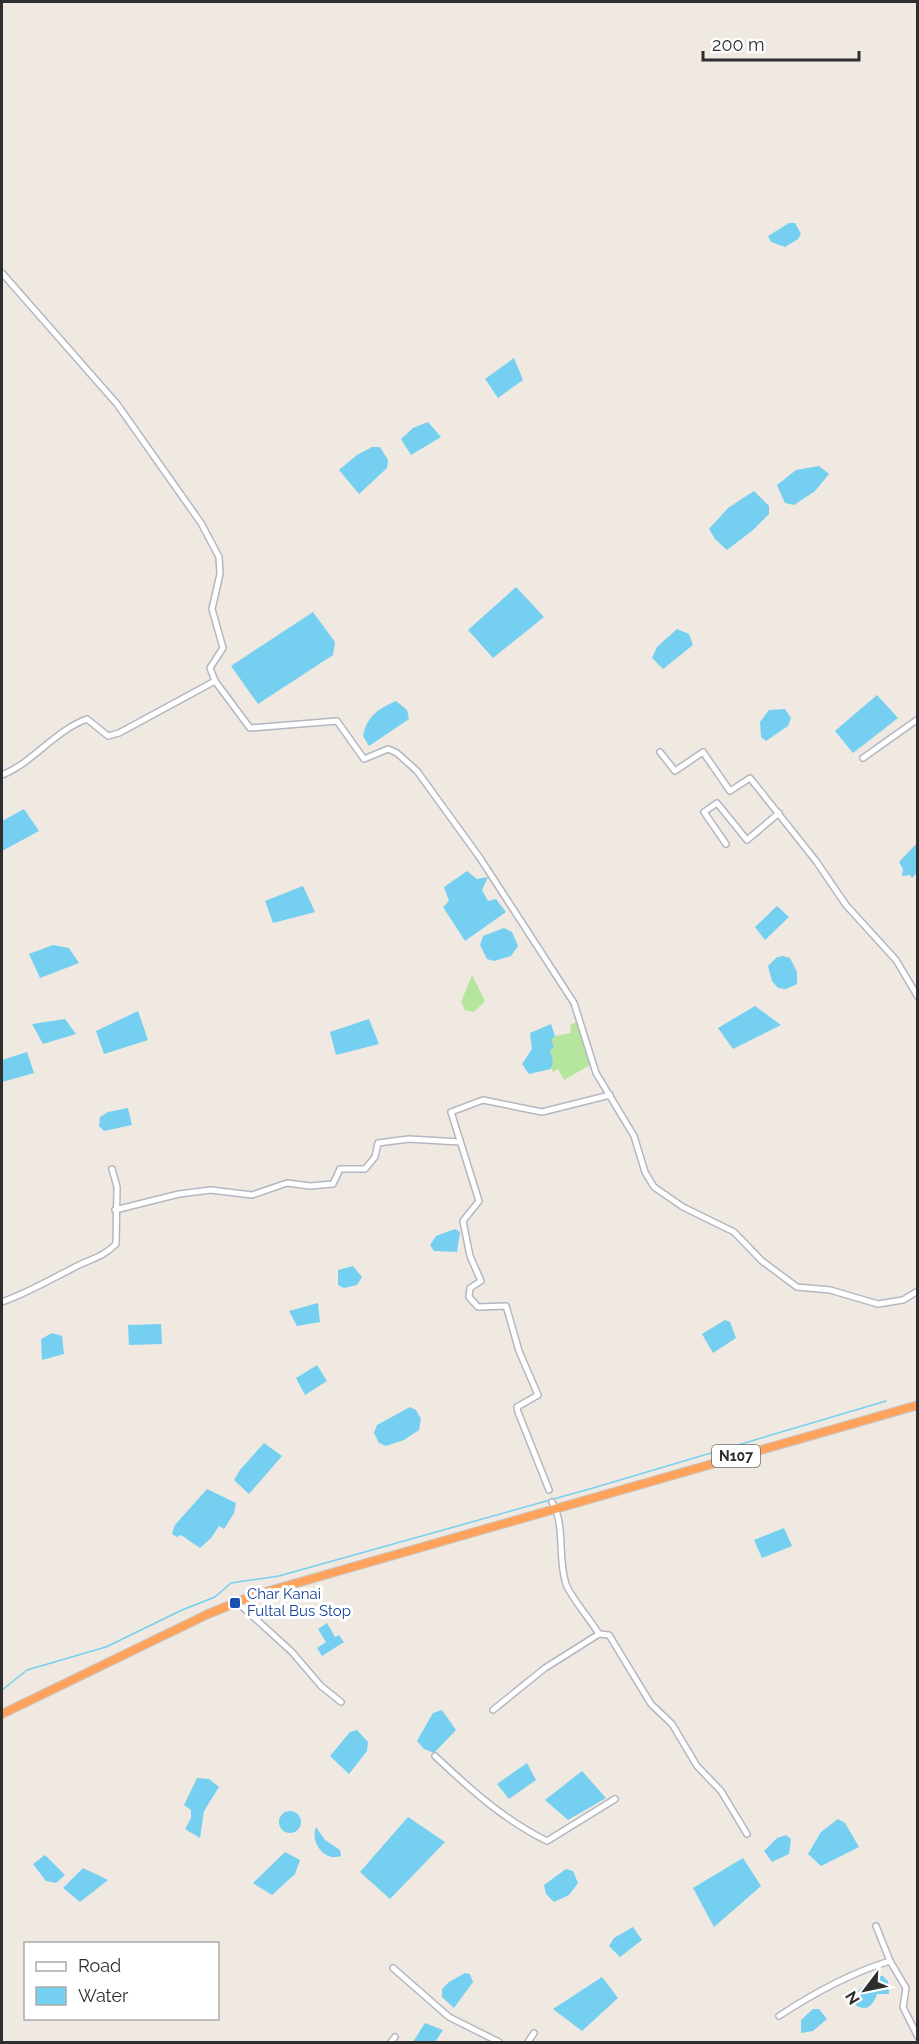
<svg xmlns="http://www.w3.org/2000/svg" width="919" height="2044" viewBox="0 0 919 2044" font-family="Raleway,sans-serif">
	<rect width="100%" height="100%" fill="#efe9e1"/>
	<g fill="#b6e59e">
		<polygon points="472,975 485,1001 474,1012 465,1010 461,1002"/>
		<path d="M579,1021L590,1065L564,1080L558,1069L553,1072C550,1066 552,1059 550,1051L554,1046L550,1040L555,1036L571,1033L570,1025Z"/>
	</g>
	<g fill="#75cff0">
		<polygon points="789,223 795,223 801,234 798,239 785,247 771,242 768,236"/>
		<polygon points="514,358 523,380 498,398 485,379"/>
		<polygon points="428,422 441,437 411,455 401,439 413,428"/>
		<polygon points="372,447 380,447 388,460 387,468 359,494 339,470 357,455"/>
		<polygon points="819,466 829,474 815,491 794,505 785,503 777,485 796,470"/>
		<polygon points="754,491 769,506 769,514 753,530 727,550 715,539 709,529 728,508"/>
		<polygon points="516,587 544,617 493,658 468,630"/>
		<polygon points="313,612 335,642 333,655 258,704 231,666"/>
		<polygon points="677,629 689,634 693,645 663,669 652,658 657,647"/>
		<polygon points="877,695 898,718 853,753 835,731"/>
		<path d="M396,701L407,710L409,719L369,746L363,736C367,716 378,709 396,701Z"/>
		<polygon points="785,709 791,718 788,726 766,741 761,737 760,722 769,710"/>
		<polygon points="24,809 39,831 2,851 2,821"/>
		<polygon points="917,843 917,873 912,878 910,875 902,876 903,869 899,862"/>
		<polygon points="467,871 477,879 488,877 482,890 488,901 496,899 506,912 465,941 443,907 449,901 444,887"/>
		<polygon points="303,886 315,912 273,923 265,901"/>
		<polygon points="777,906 789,917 765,940 755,927"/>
		<polygon points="504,928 512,932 518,946 511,956 494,961 487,959 480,945 483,936"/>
		<polygon points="53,945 69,948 79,963 40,978 29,954"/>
		<polygon points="783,956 790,958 797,972 797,984 786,989 778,988 772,981 768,966 777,957"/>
		<polygon points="755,1006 781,1025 733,1049 718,1028"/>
		<polygon points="138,1011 148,1040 104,1054 96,1031"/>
		<polygon points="65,1019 76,1034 43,1044 32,1024"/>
		<polygon points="369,1019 379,1044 336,1055 330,1032"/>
		<polygon points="551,1024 555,1036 551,1040 554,1047 550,1051 553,1061 551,1069 529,1074 522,1064 532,1049 530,1033"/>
		<polygon points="27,1052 34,1073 2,1082 2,1060"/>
		<polygon points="128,1108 132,1125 104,1131 99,1126 100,1117 108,1112"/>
		<polygon points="455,1229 460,1232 457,1252 434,1251 430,1245 436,1236"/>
		<polygon points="353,1266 362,1277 357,1285 344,1288 338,1285 338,1270"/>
		<polygon points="318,1303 320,1322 297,1326 289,1311"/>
		<polygon points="725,1320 730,1322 736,1338 713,1353 702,1334"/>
		<polygon points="161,1324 162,1344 129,1345 128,1325"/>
		<polygon points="52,1333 62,1336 64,1354 42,1360 41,1339"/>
		<polygon points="317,1365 327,1381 305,1395 296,1378"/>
		<polygon points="410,1407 416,1410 421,1419 419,1430 404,1440 386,1446 379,1443 374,1433 377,1425"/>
		<polygon points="264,1443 282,1456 249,1494 234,1480 240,1470"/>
		<polygon points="207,1489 236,1503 234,1513 224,1529 219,1526 211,1538 200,1548 181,1535 177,1537 172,1534 175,1525"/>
		<polygon points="784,1528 792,1546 762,1558 754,1540"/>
		<polygon points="327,1623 335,1637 339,1635 344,1642 322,1656 317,1648 326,1642 318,1629"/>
		<polygon points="442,1710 456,1730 434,1753 424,1749 417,1741 433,1713"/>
		<polygon points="357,1730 368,1742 367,1751 349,1774 330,1756 350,1732"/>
		<polygon points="527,1763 536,1780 509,1799 497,1784"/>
		<polygon points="582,1771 606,1798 568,1820 545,1800"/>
		<polygon points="197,1778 209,1779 219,1787 204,1811 200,1838 185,1829 191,1818 191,1810 184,1805"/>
		<circle cx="290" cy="1822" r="11"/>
		<polygon points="408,1817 445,1842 390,1899 360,1872"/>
		<polygon points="838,1819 845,1823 859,1847 821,1866 808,1854 821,1832"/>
		<path d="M316,1827L325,1840L340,1850L341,1856C324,1862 310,1842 316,1827Z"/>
		<polygon points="786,1835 791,1839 789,1854 772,1862 764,1851 777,1838"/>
		<polygon points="285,1852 300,1860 295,1874 272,1895 253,1883"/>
		<polygon points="45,1855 65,1875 56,1883 46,1881 33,1864"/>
		<polygon points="743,1858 761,1886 714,1927 693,1888"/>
		<polygon points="83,1868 108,1880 80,1902 63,1888"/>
		<polygon points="566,1869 573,1871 578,1883 569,1895 554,1902 546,1894 544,1885"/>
		<polygon points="633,1927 642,1940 620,1957 609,1946 614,1938"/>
		<polygon points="465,1973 470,1974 473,1982 454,2008 442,1997 442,1989 449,1982"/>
		<path d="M874,1975L883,1976L888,1981L889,1994H877C873,2006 866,2013 854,2004L855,1994Z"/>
		<polygon points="602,1977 618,1998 582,2031 553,2009"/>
		<polygon points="813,2009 819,2009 827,2019 813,2031 801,2033 801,2020"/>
		<polygon points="425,2023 443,2030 435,2042 413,2042"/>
	</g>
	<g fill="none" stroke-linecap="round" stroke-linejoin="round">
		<polyline stroke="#75cff0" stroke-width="1.5" points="2,1690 27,1670 106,1647 182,1610 215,1597 231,1583 279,1576 593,1488 886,1401"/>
		<defs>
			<g id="minor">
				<polyline points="2,273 117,404 201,523 219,557 220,574 212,609 223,648 210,668 215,681 250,728 337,721 364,759 388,749 397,753 417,771 480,858 574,1003 596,1073 634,1136 645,1172 654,1187 683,1207 734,1232 762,1261 797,1287 830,1290 878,1304 903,1300 918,1291"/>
				<polyline points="660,752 675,771 703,752 730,791 750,778 816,861 846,905 896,960 918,997"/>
				<polyline points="863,758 918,719"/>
				<path d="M2,775C34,762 54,731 87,719L108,736L119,733L215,681"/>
				<polyline points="726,844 704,812 717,803 747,840 779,813"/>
				<polyline points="115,1210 179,1194 211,1190 252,1195 287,1183 310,1186 333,1184 340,1169 365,1169 375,1157 378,1143 409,1139 460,1142"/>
				<path d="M2,1302C30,1292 53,1278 79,1265C94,1258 104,1256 116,1244L117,1187L112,1169"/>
				<polyline points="549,1490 518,1412 517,1407 538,1395 519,1351 507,1309 506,1306 478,1307 469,1297 470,1288 481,1281 470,1256 463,1221 479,1201 451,1112 483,1100 542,1112 610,1095"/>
				<polyline points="237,1602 292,1652 321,1686 341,1702"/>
				<polyline points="599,1634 609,1635 651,1704 672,1724 697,1766 721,1791 747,1834"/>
				<path d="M493,1710L545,1668L599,1634C592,1622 568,1593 566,1584C557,1557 566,1526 552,1502"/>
				<path d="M435,1756C470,1789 504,1820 547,1841L615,1799"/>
				<polyline points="876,1926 890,1961 906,1988 903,2007 918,2037"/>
				<polyline points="393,1968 449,2017 499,2042"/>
				<path d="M779,2016C814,1993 850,1973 890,1961"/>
				<polyline points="391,2042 395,2037"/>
				<polyline points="528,2042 534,2033"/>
			</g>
			<polyline id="highway" points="2,1714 208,1614 255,1595 918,1405"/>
		</defs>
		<use href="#minor" stroke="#b4b7c1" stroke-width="8"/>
		<use href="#highway" stroke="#c9c9c9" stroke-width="10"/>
		<use href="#minor" stroke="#fff" stroke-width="5"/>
		<use href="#highway" stroke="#ffa35c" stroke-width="8"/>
	</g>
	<rect fill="#1a4fb4" stroke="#fff" stroke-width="2" x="229" y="1597" width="12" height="12" rx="3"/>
	<g text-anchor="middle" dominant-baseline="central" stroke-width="6" stroke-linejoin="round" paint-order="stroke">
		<rect fill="#fff" stroke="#6d6d6d" stroke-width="1.5" x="712" y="1445" width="48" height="22" rx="4.5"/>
		<g font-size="14" font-weight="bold" fill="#2e2e2e">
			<text x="736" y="1456">N107</text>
		</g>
		<g font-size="15" fill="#164399" stroke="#fff" text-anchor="start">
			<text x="247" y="1594">Char Kanai<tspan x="247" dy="17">Fultal Bus Stop</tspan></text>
		</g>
	</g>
	<rect width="919" height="2044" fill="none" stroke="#2e2e2e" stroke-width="6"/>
	<rect x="24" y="1942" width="195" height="78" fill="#ffffff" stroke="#ababab" stroke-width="1.5"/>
	<rect x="36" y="1962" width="30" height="9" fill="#ffffff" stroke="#ababab" stroke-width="1.5"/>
	<text x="78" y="1972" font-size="18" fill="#2e2e2e">Road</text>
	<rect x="36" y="1987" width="30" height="18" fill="#75cff0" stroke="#ababab" stroke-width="1.5"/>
	<text x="78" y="2002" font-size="18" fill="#2e2e2e">Water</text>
	<g transform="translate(865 1990) rotate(238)" stroke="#ffffff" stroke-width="4.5" paint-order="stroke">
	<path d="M0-4.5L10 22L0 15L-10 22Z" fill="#2e2e2e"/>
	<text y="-9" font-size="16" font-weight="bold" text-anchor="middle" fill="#2e2e2e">N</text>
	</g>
	<path d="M703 51v9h156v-9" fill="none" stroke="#2e2e2e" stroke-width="3"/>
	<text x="712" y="51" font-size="18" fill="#2e2e2e" stroke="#ffffff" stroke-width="4.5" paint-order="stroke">200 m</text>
</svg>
